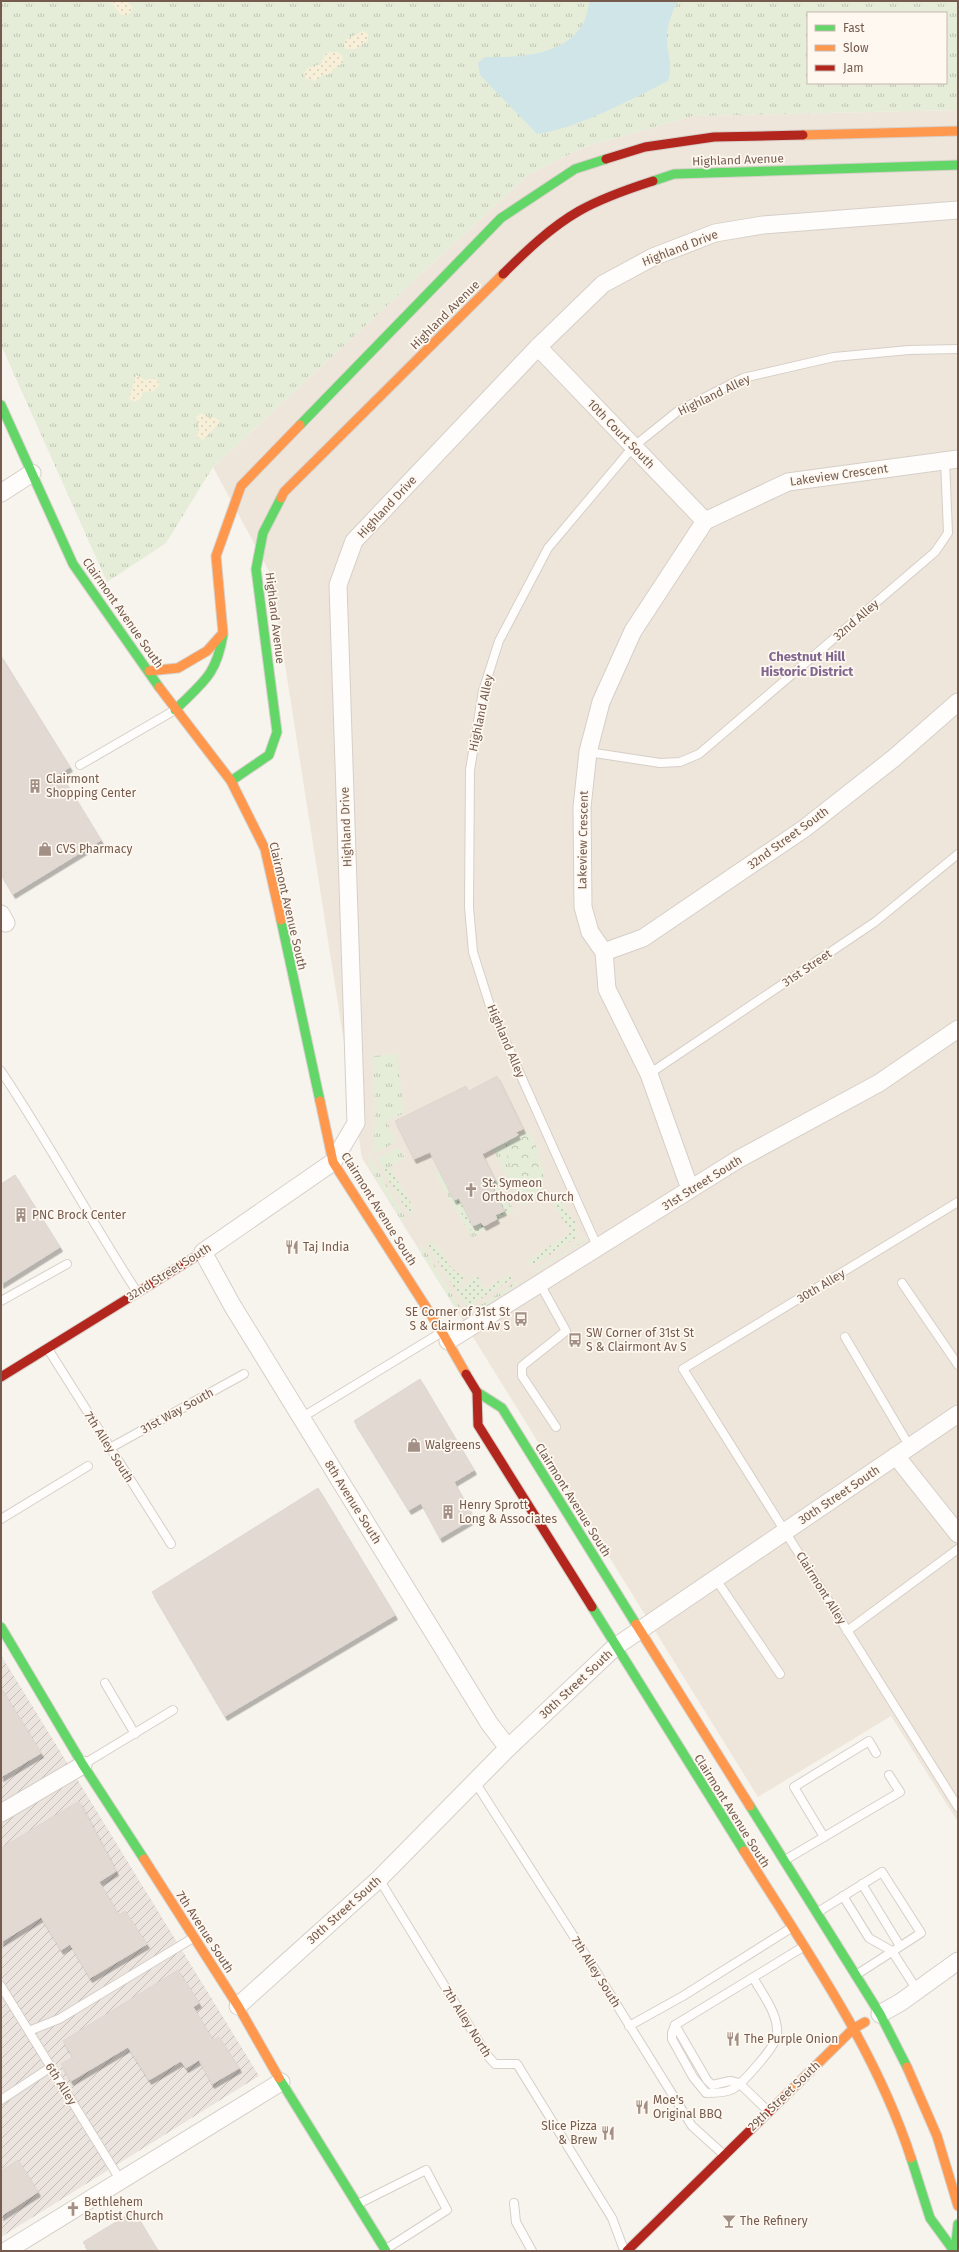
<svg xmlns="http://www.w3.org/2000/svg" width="959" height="2252" viewBox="0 0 959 2252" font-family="'Fira Sans',sans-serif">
	<defs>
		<pattern id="industrial-furrows" width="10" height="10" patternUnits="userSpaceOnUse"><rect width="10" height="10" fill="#eae3de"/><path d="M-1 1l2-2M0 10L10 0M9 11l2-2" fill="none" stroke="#c2bbb6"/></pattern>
		<pattern id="grass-tufts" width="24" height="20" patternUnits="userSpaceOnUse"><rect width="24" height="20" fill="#e5edd9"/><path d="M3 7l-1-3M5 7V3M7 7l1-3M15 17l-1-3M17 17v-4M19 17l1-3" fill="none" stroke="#bec3b2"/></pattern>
		<pattern id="sand-dots" width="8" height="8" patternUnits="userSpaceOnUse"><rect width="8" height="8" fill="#f8efd8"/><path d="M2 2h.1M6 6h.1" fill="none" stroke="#d8cfbb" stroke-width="1.8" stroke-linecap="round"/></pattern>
		<pattern id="park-crowns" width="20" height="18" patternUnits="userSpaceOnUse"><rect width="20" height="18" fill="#e5edd9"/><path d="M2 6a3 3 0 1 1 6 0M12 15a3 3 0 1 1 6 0" fill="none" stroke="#bec3b2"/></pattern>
		<pattern id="garden-dots" width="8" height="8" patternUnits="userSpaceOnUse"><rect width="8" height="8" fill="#e5edd9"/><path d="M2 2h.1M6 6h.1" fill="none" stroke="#bec3b2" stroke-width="1.8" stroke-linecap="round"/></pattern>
		<filter id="shadow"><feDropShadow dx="2.5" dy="4.5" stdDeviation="0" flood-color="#0004"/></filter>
	</defs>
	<rect width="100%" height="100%" fill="#f7f3ed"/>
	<polygon fill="#efe6db" points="958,110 958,1822 891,1716 758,1797 362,1158 271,575 213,467 529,174 584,147 693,116"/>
	<polygon fill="url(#industrial-furrows)" points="1,1655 259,2076 1,2237"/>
	<g fill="url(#grass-tufts)" fill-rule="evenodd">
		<path d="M1,1H958V110L693,116L584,147L529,174L213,467L166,543L107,582L1,345ZM808,13H946V83H808Z"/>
		<polygon points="397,1054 404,1113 387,1121 396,1142 374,1154 375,1101 372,1056"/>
		<polygon points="528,1132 534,1139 534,1143 539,1150 540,1160 544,1171 543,1184 546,1192 522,1206 492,1148"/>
		<polygon points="398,1147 405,1158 383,1171 377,1158"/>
		<polygon points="368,1153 406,1219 401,1220 369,1166"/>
		<polygon points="439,1170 472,1233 474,1234 486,1225 486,1229 472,1238 435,1174"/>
		<polygon points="495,1178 497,1178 514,1211 498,1221 495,1220 511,1211 511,1209"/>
		<polygon points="587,1236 584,1241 534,1273 534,1271"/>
		<polygon points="422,1245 463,1312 455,1307 420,1251"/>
		<polygon points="517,1281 518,1284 479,1309 471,1311"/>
	</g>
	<g fill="url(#sand-dots)">
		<polygon points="110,1 126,1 132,7 132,11 128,15 121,15"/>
		<polygon points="363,31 368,34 368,40 356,49 346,49 344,45 345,40"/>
		<path d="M330,52H337L342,55L343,62C339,67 333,68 330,74L323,75L315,81L305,78L304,73L308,68L321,64L324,56Z"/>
		<polygon points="136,375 146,380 155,378 160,384 154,391 143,392 141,398 135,402 129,399"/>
		<polygon points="202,413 207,417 218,418 219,423 203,440 197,437 199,427 196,417"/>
	</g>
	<path fill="url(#park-crowns)" d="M528,1132C538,1143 537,1155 543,1169L520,1182C507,1158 495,1145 528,1132Z"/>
	<g fill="url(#garden-dots)">
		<polygon points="389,1167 412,1205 413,1212 410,1216 383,1171"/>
		<polygon points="495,1178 511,1209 511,1211 497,1219 495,1215 503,1211 490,1183"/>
		<path d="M546,1194C564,1194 565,1213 576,1222L577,1237L534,1265L527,1261L571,1232Z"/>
		<polygon points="459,1198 473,1226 481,1222 484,1228 474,1234 472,1233 454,1200"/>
		<path d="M432,1243C447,1250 442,1269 466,1276L459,1289V1292L472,1277H478L485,1289L512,1273V1279L468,1307L463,1302L427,1244Z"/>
	</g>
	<path fill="#d0e5e7" d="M589,1H677C672,13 666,28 667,41C668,58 673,64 668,81C632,99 576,129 537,134L480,75L478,63L485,57C526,58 585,54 589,1Z"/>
	<g fill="#e1d9d2" stroke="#dfd6d0" filter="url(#shadow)">
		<polygon points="1,656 70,767 60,773 101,840 13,894 1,874"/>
		<polygon points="497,1076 523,1129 516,1132 518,1135 482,1154 495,1180 490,1183 504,1211 495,1215 497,1219 484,1226 481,1222 473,1226 459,1198 454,1200 430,1152 414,1159 395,1121 466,1086 469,1091"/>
		<polygon points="15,1175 60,1247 1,1284 1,1184"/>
		<polygon points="420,1379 474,1470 454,1482 474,1518 440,1538 421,1503 409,1510 354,1421"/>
		<polygon points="318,1488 395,1615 225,1716 152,1592"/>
		<polygon points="1,1688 41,1753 1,1777"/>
		<polygon points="79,1801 116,1871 99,1882 119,1915 125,1911 147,1944 90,1978 70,1944 61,1950 41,1917 1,1942 1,1848"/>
		<polygon points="178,1970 199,2003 193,2007 213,2040 219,2037 239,2068 212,2084 199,2060 186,2068 181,2061 149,2080 128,2047 71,2081 61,2064 73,2057 63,2041"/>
		<polygon points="18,2160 38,2192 1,2216 1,2171"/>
		<polygon points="134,2211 158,2251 89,2251 83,2242"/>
	</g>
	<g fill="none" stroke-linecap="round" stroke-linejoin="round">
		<defs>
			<g id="lane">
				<polyline points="588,752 660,763 680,762 699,754 935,552 948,533 945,460"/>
				<polyline points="80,765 175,710"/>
				<path d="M1,1071C49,1143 90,1219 137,1292"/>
				<polyline points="649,1074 875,922 958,854"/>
				<polyline points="958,1202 683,1369 958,1807"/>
				<polyline points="598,1248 491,1009 473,952 469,907 470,770 483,691 499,641 548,548 633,447 678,411 743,378 834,357 909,350 958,349"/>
				<polyline points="902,1283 958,1365"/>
				<polyline points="540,1284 566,1331 522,1366 522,1376 556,1427"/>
				<polyline points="1,1301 67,1264"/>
				<polyline points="845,1337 910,1447"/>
				<polyline points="48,1349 171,1544"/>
				<polyline points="301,1418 442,1332"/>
				<polyline points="110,1448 244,1374"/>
				<polyline points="1,1519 88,1466"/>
				<polyline points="715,1578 780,1674"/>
				<polyline points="847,1631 958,1549"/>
				<polyline points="105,1683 135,1734"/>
				<polyline points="84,1764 173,1710"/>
				<polyline points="475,1782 592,1965 692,2126 723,2154"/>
				<polyline points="824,1837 900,1792 889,1775"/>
				<polyline points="785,1860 824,1837 794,1787 869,1741 876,1753"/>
				<polyline points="379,1879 487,2055 495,2064 517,2064 612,2218 624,2250"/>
				<polyline points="862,1884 900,1946"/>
				<polyline points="843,1896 869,1938 892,1951 917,1990"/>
				<polyline points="818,1912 882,1872 921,1933 856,1975"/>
				<path d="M754,1979C763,1995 779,2015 777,2035C777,2045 742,2084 733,2089C726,2093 714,2093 706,2093L693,2077L672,2039V2033L675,2025L803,1947"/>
				<polyline points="1,1986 121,2181"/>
				<polyline points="675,2025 707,2080 712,2085 730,2081 739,2083 768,2111"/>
				<polyline points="629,2026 683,1996 791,1928"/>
				<polyline points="29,2031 59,2019 193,1938"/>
				<polyline points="1,2100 51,2067"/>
				<polyline points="514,2203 516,2222 532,2251"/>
				<polyline points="358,2204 426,2170 447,2210 386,2249"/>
			</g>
			<g id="street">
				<polyline points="538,347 705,521"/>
				<polyline points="1,493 32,473"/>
				<polyline points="1,914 6,923"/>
				<polyline points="604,952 643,938 805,828 894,758 958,702"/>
				<polyline points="690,1189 649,1074 607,989 604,952 590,932 583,907 582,807 588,752 601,702 633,631 705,521 788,482 958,459"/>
				<polyline points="448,1341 737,1160 879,1083 958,1029"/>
				<polyline points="896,1456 958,1534"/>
				<polyline points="508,1748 489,1723 232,1305 203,1252 333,1162 356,1123 338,585 354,541 538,347 603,284 653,257 715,233 763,225 958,210"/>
				<polyline points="1,1813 83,1765"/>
				<polyline points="238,2006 379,1879 508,1748 615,1647 958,1414"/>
				<polyline points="880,2014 901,2002 958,1961"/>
				<polyline points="6,2251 281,2082"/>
			</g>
			<g id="fast">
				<polyline points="653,181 674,174 958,165"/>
				<polyline points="1,405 73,564 159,687"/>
				<polyline points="300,425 501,218 575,169 606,159"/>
				<path d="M175,710C203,682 216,676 223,635"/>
				<polyline points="231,781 269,755 277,732 256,569 263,533 281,498"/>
				<polyline points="281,920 320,1101"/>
				<polyline points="477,1392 502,1408 636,1624"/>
				<polyline points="592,1607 744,1851"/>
				<polyline points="1,1627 83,1765 144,1859"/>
				<polyline points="750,1806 880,2014 907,2067"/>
				<polyline points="279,2078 386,2251"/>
				<polyline points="911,2158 930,2218 954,2251"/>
				<polyline points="955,2251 958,2224"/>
			</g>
			<g id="slow">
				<polyline points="803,135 958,131"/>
				<polyline points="281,498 284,492 503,274"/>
				<polyline points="149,671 178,668 207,651 223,633 216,556 241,486 300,425"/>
				<polyline points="159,687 231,781 265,849 281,920"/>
				<polyline points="320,1101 333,1162 442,1332 466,1374"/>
				<polyline points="636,1624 750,1806"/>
				<path d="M744,1851C805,1949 875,2047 911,2158"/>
				<polyline points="144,1859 238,2006 279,2078"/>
				<polyline points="907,2067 937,2136 958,2206"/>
				<polyline points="784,2097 853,2029 865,2022"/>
			</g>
			<g id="jam">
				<polyline points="606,159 645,147 714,137 803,135"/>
				<path d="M503,274C526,251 551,227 579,211C602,198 628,189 653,181"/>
				<polyline points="466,1374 477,1392 478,1425 592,1607"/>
				<polyline points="1,1377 203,1252"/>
				<polyline points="627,2251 784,2097"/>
			</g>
		</defs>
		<use href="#lane" stroke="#d5cfc8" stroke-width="10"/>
		<use href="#street" stroke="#d5cfc8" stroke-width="19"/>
		<use href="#fast" stroke="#d6d0ca" stroke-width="11"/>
		<use href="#slow" stroke="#d6d0ca" stroke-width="11"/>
		<use href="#jam" stroke="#d6d0ca" stroke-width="11"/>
		<use href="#lane" stroke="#fefdfc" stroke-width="8"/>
		<use href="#street" stroke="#fefdfc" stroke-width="17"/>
		<use href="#fast" stroke="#63d668" stroke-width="9"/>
		<use href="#slow" stroke="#ff974d" stroke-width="9"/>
		<use href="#jam" stroke="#b3261e" stroke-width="9"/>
	</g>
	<defs>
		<symbol id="building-bare" viewBox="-9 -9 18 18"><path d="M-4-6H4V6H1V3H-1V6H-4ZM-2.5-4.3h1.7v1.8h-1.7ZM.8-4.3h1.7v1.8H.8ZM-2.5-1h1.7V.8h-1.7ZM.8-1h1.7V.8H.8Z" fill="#a29086" stroke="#fef8f0" stroke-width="2.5" paint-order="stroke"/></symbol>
		<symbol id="shop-bare" viewBox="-9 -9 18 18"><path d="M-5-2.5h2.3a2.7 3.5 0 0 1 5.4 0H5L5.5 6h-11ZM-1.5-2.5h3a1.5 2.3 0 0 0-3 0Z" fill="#a29086" stroke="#fef8f0" stroke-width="2.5" paint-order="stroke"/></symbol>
		<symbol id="church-bare" viewBox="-9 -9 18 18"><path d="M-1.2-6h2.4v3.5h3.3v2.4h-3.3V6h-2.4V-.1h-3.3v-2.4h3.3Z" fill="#a29086" stroke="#fef8f0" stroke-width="2.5" paint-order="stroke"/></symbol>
		<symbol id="restaurant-bare" viewBox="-9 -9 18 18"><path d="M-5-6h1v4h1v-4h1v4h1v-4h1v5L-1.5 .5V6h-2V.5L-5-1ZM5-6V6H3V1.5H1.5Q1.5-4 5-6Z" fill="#a29086" stroke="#fef8f0" stroke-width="2.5" paint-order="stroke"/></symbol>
		<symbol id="bus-bare" viewBox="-9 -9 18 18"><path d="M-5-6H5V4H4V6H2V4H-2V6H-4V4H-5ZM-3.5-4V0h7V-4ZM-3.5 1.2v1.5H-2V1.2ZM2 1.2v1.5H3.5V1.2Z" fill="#a29086" stroke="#fef8f0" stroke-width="2.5" paint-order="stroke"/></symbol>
		<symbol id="bar-bare" viewBox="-9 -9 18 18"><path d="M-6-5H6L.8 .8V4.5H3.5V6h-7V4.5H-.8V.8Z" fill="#a29086" stroke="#fef8f0" stroke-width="2.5" paint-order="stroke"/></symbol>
	</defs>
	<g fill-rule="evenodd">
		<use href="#building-bare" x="25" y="776" width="20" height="20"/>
		<use href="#shop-bare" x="35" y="839" width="20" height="20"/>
		<use href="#church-bare" x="461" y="1180" width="20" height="20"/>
		<use href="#building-bare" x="11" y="1205" width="20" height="20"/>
		<use href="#restaurant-bare" x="282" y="1237" width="20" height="20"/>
		<use href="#bus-bare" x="511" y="1309" width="20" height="20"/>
		<use href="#bus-bare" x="565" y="1330" width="20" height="20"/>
		<use href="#shop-bare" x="404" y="1435" width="20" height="20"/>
		<use href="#building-bare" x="438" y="1502" width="20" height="20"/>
		<use href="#restaurant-bare" x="723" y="2029" width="20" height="20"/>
		<use href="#restaurant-bare" x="632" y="2097" width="20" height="20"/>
		<use href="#restaurant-bare" x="598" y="2123" width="20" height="20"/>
		<use href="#church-bare" x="63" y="2199" width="20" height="20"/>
		<use href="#bar-bare" x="719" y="2211" width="20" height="20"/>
	</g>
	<g text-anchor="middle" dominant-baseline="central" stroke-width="3.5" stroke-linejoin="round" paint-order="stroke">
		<g font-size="12" fill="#745b4e" stroke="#fef8f0">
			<text transform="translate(738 160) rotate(-2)">Highland Avenue</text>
			<text transform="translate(680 248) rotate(-21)">Highland Drive</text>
			<text transform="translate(445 315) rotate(-45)">Highland Avenue</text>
			<text transform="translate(714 395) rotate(-26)">Highland Alley</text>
			<text transform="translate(621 434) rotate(46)">10th Court South</text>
			<text transform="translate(839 475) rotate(-8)">Lakeview Crescent</text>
			<text transform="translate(387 507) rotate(-47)">Highland Drive</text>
			<text transform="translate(123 613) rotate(55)">Clairmont Avenue South</text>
			<text transform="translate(275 618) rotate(83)">Highland Avenue</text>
			<text transform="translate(856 620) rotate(-41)">32nd Alley</text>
			<text transform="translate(481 713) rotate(-78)">Highland Alley</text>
			<text transform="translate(346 827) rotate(-92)">Highland Drive</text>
			<text transform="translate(788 838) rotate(-36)">32nd Street South</text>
			<text transform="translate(583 840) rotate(-89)">Lakeview Crescent</text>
			<text transform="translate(288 906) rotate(77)">Clairmont Avenue South</text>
			<text transform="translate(807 968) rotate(-34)">31st Street</text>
			<text transform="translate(506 1041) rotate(67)">Highland Alley</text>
			<text transform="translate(702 1183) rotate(-32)">31st Street South</text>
			<text transform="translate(379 1209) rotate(58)">Clairmont Avenue South</text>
			<text transform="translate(169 1272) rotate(-32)">32nd Street South</text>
			<text transform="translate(821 1286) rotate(-31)">30th Alley</text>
			<text transform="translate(177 1411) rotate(-29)">31st Way South</text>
			<text transform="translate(109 1447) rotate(58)">7th Alley South</text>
			<text transform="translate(839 1495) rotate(-34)">30th Street South</text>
			<text transform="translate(573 1500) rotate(58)">Clairmont Avenue South</text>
			<text transform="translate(353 1502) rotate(58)">8th Avenue South</text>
			<text transform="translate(821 1588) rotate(58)">Clairmont Alley</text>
			<text transform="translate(576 1684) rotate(-43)">30th Street South</text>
			<text transform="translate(732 1811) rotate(58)">Clairmont Avenue South</text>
			<text transform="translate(344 1910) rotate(-42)">30th Street South</text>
			<text transform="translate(205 1932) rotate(57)">7th Avenue South</text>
			<text transform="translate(596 1972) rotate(58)">7th Alley South</text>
			<text transform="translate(467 2022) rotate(58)">7th Alley North</text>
			<text transform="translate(61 2084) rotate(58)">6th Alley</text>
			<text transform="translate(784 2096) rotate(-44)">29th Street South</text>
		</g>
		<g font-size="12" fill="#745b4e" stroke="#fef8f0" text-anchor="start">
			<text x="46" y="779">Clairmont<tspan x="46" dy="14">Shopping Center</tspan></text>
			<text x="56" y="849">CVS Pharmacy</text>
			<text x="482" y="1183">St. Symeon<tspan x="482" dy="14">Orthodox Church</tspan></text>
			<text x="32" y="1215">PNC Brock Center</text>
			<text x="303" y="1247">Taj India</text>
			<text x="510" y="1312" text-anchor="end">SE Corner of 31st St<tspan x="510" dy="14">S &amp; Clairmont Av S</tspan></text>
			<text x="586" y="1333">SW Corner of 31st St<tspan x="586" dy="14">S &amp; Clairmont Av S</tspan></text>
			<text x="425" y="1445">Walgreens</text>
			<text x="459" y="1505">Henry Sprott<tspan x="459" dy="14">Long &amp; Associates</tspan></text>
			<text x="744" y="2039">The Purple Onion</text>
			<text x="653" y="2100">Moe's<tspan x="653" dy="14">Original BBQ</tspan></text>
			<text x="597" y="2126" text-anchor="end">Slice Pizza<tspan x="597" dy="14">&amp; Brew</tspan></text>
			<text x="84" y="2202">Bethlehem<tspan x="84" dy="14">Baptist Church</tspan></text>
			<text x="740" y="2221">The Refinery</text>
		</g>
		<g font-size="13" font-weight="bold" fill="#816690" stroke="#fef8f0">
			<text x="807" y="656">Chestnut Hill<tspan x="807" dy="15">Historic District</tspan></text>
		</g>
	</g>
	<rect width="959" height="2252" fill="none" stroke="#745b4e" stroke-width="4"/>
	<rect x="807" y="12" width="140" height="72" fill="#fef8f0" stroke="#c7b9af"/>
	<rect x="815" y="25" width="20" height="6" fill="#63d668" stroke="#c7b9af"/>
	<text x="843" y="32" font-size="12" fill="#745b4e">Fast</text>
	<rect x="815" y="45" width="20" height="6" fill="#ff974d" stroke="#c7b9af"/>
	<text x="843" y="52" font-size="12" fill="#745b4e">Slow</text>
	<rect x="815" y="65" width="20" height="6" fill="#b3261e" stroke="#c7b9af"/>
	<text x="843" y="72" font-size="12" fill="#745b4e">Jam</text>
</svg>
